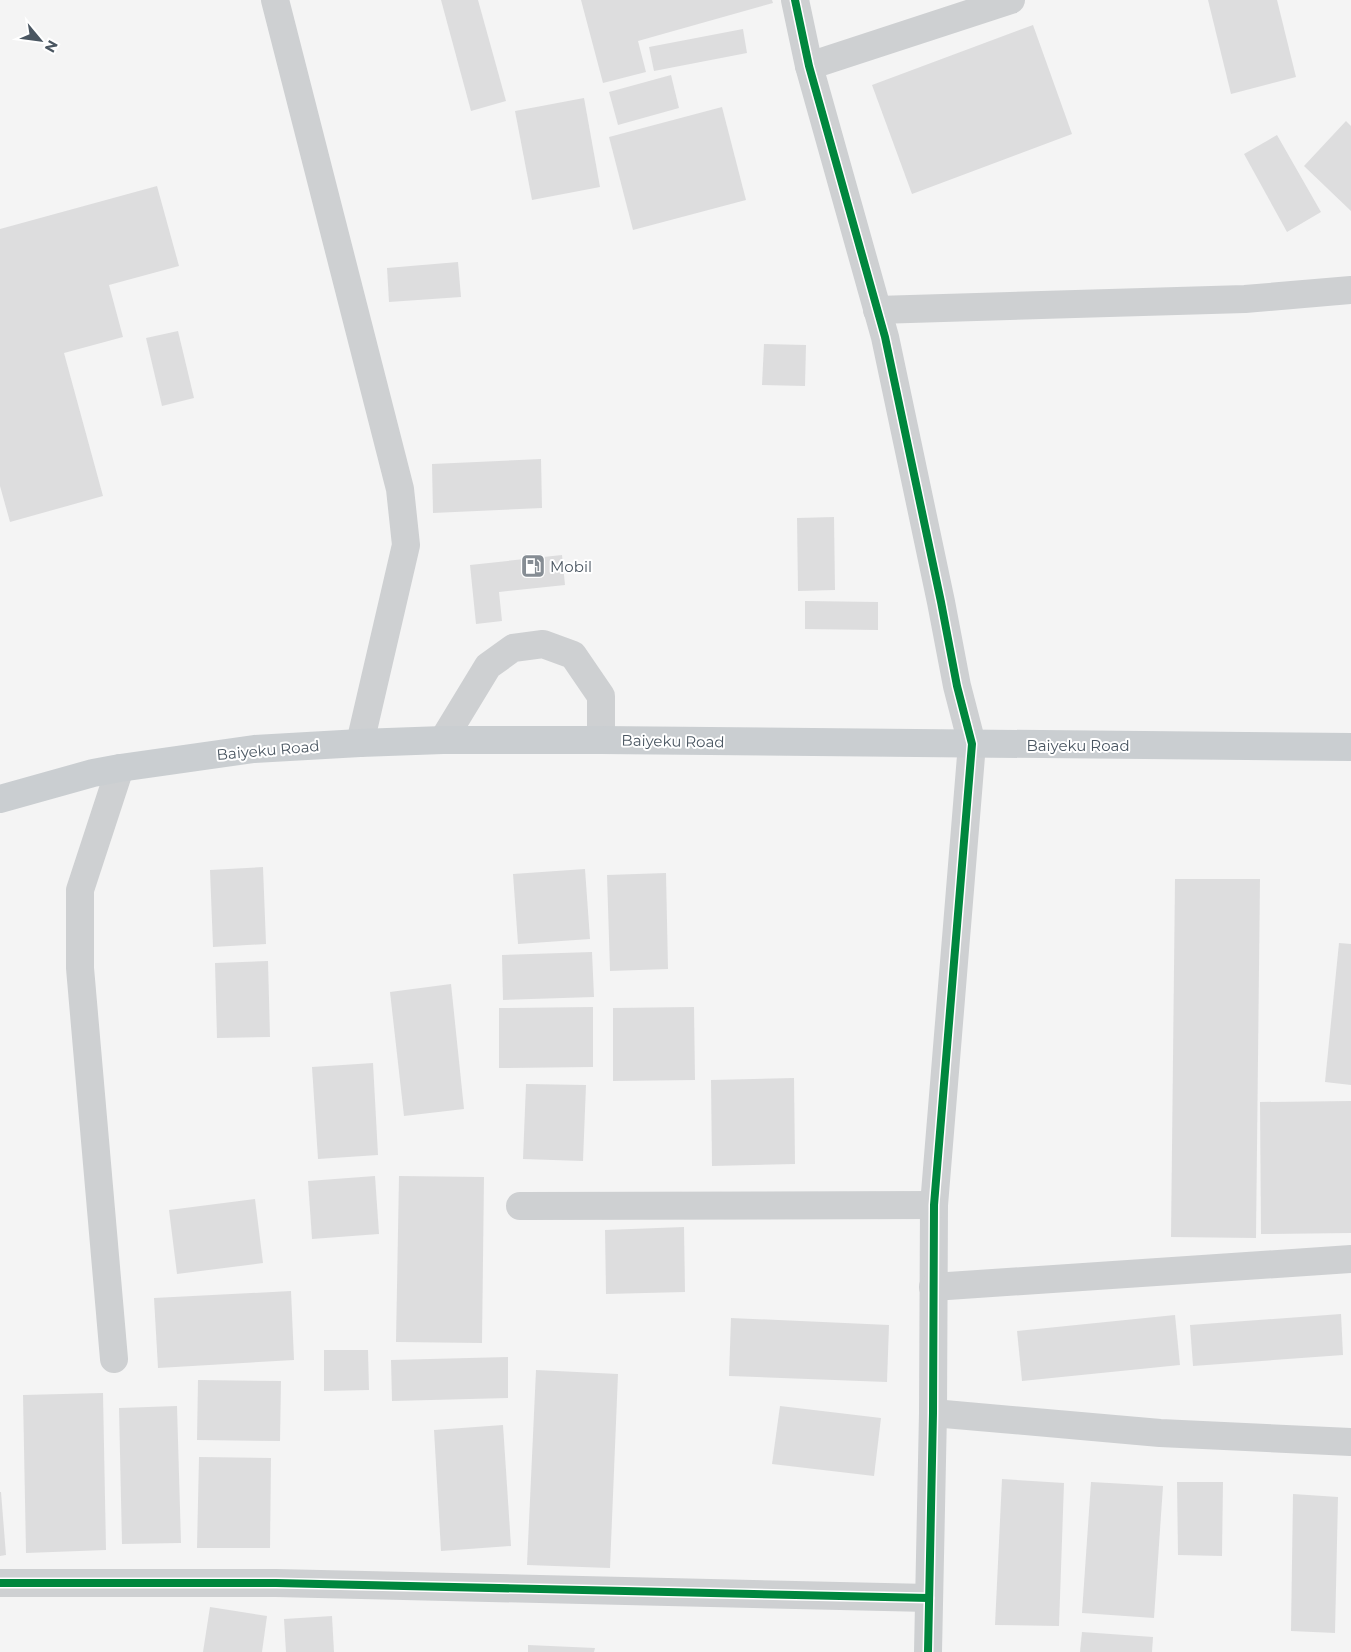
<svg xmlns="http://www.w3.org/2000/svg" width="1351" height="1652" viewBox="0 0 1351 1652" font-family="Montserrat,sans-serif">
	<rect width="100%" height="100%" fill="#f4f4f4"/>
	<g fill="#ddddde">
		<polygon points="441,0 478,0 506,101 471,111"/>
		<polygon points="581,0 772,0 773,3 638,41 646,72 603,83"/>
		<polygon points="1208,0 1277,0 1296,77 1231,94"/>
		<polygon points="1033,25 1072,134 912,194 872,85"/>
		<polygon points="743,29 747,53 654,71 649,47"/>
		<polygon points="671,75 679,108 618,125 609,92"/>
		<polygon points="584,98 600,187 532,200 515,111"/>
		<polygon points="722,107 746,200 633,230 609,137"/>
		<polygon points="1346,121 1351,126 1351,211 1304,166"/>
		<polygon points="1277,135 1321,212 1287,232 1244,154"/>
		<polygon points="157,186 179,266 109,285 123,337 64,353 103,496 10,522 0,486 0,229"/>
		<polygon points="458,262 461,297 389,302 387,268"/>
		<polygon points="178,331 194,398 162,406 146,338"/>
		<polygon points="764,344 806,345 805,386 762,385"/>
		<polygon points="541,459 542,508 433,513 432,464"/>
		<polygon points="834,517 835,590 798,591 797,518"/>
		<polygon points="562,555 565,585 499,592 502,621 476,624 470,565"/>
		<polygon points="805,601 878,602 878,630 805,629"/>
		<polygon points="263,867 266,944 213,947 210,870"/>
		<polygon points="585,869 590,939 518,944 513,874"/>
		<polygon points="666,873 668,969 610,971 607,875"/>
		<polygon points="1175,879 1260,879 1256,1238 1171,1237"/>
		<polygon points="1339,943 1351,944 1351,1085 1325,1082"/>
		<polygon points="592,952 594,997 503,1000 502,955"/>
		<polygon points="268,961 270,1037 217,1038 215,963"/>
		<polygon points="451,984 464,1109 404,1116 390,992"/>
		<polygon points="593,1007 593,1067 499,1068 499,1008"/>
		<polygon points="694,1007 695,1080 613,1081 613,1008"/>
		<polygon points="373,1063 378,1155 318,1159 312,1067"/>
		<polygon points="794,1078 795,1164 712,1166 711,1080"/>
		<polygon points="526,1084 586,1085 583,1161 523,1159"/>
		<polygon points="1351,1101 1351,1233 1261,1234 1260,1102"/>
		<polygon points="375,1176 379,1234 312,1239 308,1181"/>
		<polygon points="399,1176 484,1177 482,1343 396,1342"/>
		<polygon points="255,1199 263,1263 177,1274 169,1210"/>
		<polygon points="684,1227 685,1292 606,1294 605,1230"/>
		<polygon points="291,1291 294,1360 158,1368 154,1298"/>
		<polygon points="1341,1314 1343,1355 1193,1366 1190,1325"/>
		<polygon points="1175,1315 1180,1365 1022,1381 1017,1331"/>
		<polygon points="731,1318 889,1325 887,1382 729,1376"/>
		<polygon points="324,1350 368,1350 369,1390 324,1391"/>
		<polygon points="508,1357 508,1398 392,1401 391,1360"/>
		<polygon points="536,1370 618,1374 610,1568 527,1565"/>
		<polygon points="198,1380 281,1381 280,1441 197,1440"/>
		<polygon points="103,1393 106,1550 26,1553 23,1395"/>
		<polygon points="177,1406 181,1543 122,1544 119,1408"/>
		<polygon points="780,1406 881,1418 874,1476 772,1464"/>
		<polygon points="503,1425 511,1546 441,1551 434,1430"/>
		<polygon points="199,1457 271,1458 270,1548 197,1548"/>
		<polygon points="1002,1479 1064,1483 1059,1626 995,1625"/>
		<polygon points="1091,1482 1163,1486 1154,1618 1082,1613"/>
		<polygon points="1177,1482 1223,1482 1222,1556 1178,1555"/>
		<polygon points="0,1492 1,1492 6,1555 0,1556"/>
		<polygon points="1293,1494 1338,1497 1335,1633 1291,1631"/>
		<polygon points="210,1607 267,1616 262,1652 203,1652"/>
		<polygon points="332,1616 334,1652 286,1652 284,1619"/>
		<polygon points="1082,1632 1153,1637 1152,1652 1080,1652"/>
		<polygon points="528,1645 595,1648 594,1652 528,1652"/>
	</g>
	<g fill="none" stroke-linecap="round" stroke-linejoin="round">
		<g stroke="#ced0d2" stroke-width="28">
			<polyline points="275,0 400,489 406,545 360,743"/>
			<polyline points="795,0 809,66 885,337 941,602 957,686 972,744 934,1205 933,1413 928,1652"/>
			<polyline points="809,66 1011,0"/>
			<polyline points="877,310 1245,299 1351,290"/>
			<polyline points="443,740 488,666 513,648 543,644 573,655 601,696 601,740"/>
			<polyline points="520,1206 934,1205"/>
			<polyline points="933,1287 1351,1259"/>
			<polyline points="114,1359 80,968 80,890 120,768"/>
			<polyline points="933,1413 1160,1433 1351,1442"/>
			<polyline points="0,1583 276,1583 929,1598"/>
		</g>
		<polyline stroke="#caced1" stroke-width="28" points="0,799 93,773 120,768 254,749 360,743 443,740 601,740 1351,747"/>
		<defs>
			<g id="cycleway">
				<polyline points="795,0 809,66 885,337 941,602 957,686 972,744 934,1205 933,1413 928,1652"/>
				<polyline points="0,1583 276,1583 929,1598"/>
			</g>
		</defs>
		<use href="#cycleway" stroke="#fff" stroke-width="11"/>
		<use href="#cycleway" stroke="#00873e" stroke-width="8"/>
	</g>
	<defs>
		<symbol id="fuel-square" viewBox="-11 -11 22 22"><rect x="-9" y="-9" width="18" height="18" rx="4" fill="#868d94" stroke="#fff"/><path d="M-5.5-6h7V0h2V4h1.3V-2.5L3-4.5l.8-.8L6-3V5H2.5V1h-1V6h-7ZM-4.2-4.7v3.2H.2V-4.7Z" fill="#fff"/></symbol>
	</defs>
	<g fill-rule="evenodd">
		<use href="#fuel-square" x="519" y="552" width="28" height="28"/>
	</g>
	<g text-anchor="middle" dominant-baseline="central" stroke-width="4" stroke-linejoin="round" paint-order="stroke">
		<g font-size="15" fill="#4a5661" stroke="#fff" text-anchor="start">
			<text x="550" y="566">Mobil</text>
		</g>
		<g font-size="15" fill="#4a5661" stroke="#fff">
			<text transform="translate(673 741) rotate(1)">Baiyeku Road</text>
			<text x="1078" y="745">Baiyeku Road</text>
			<text transform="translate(268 750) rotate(-5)">Baiyeku Road</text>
		</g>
	</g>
	<g transform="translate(40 40) rotate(119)" stroke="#ffffff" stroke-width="4" paint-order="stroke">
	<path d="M0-4L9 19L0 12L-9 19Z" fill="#4a5661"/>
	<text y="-8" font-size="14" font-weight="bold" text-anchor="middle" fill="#4a5661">N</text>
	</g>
</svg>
